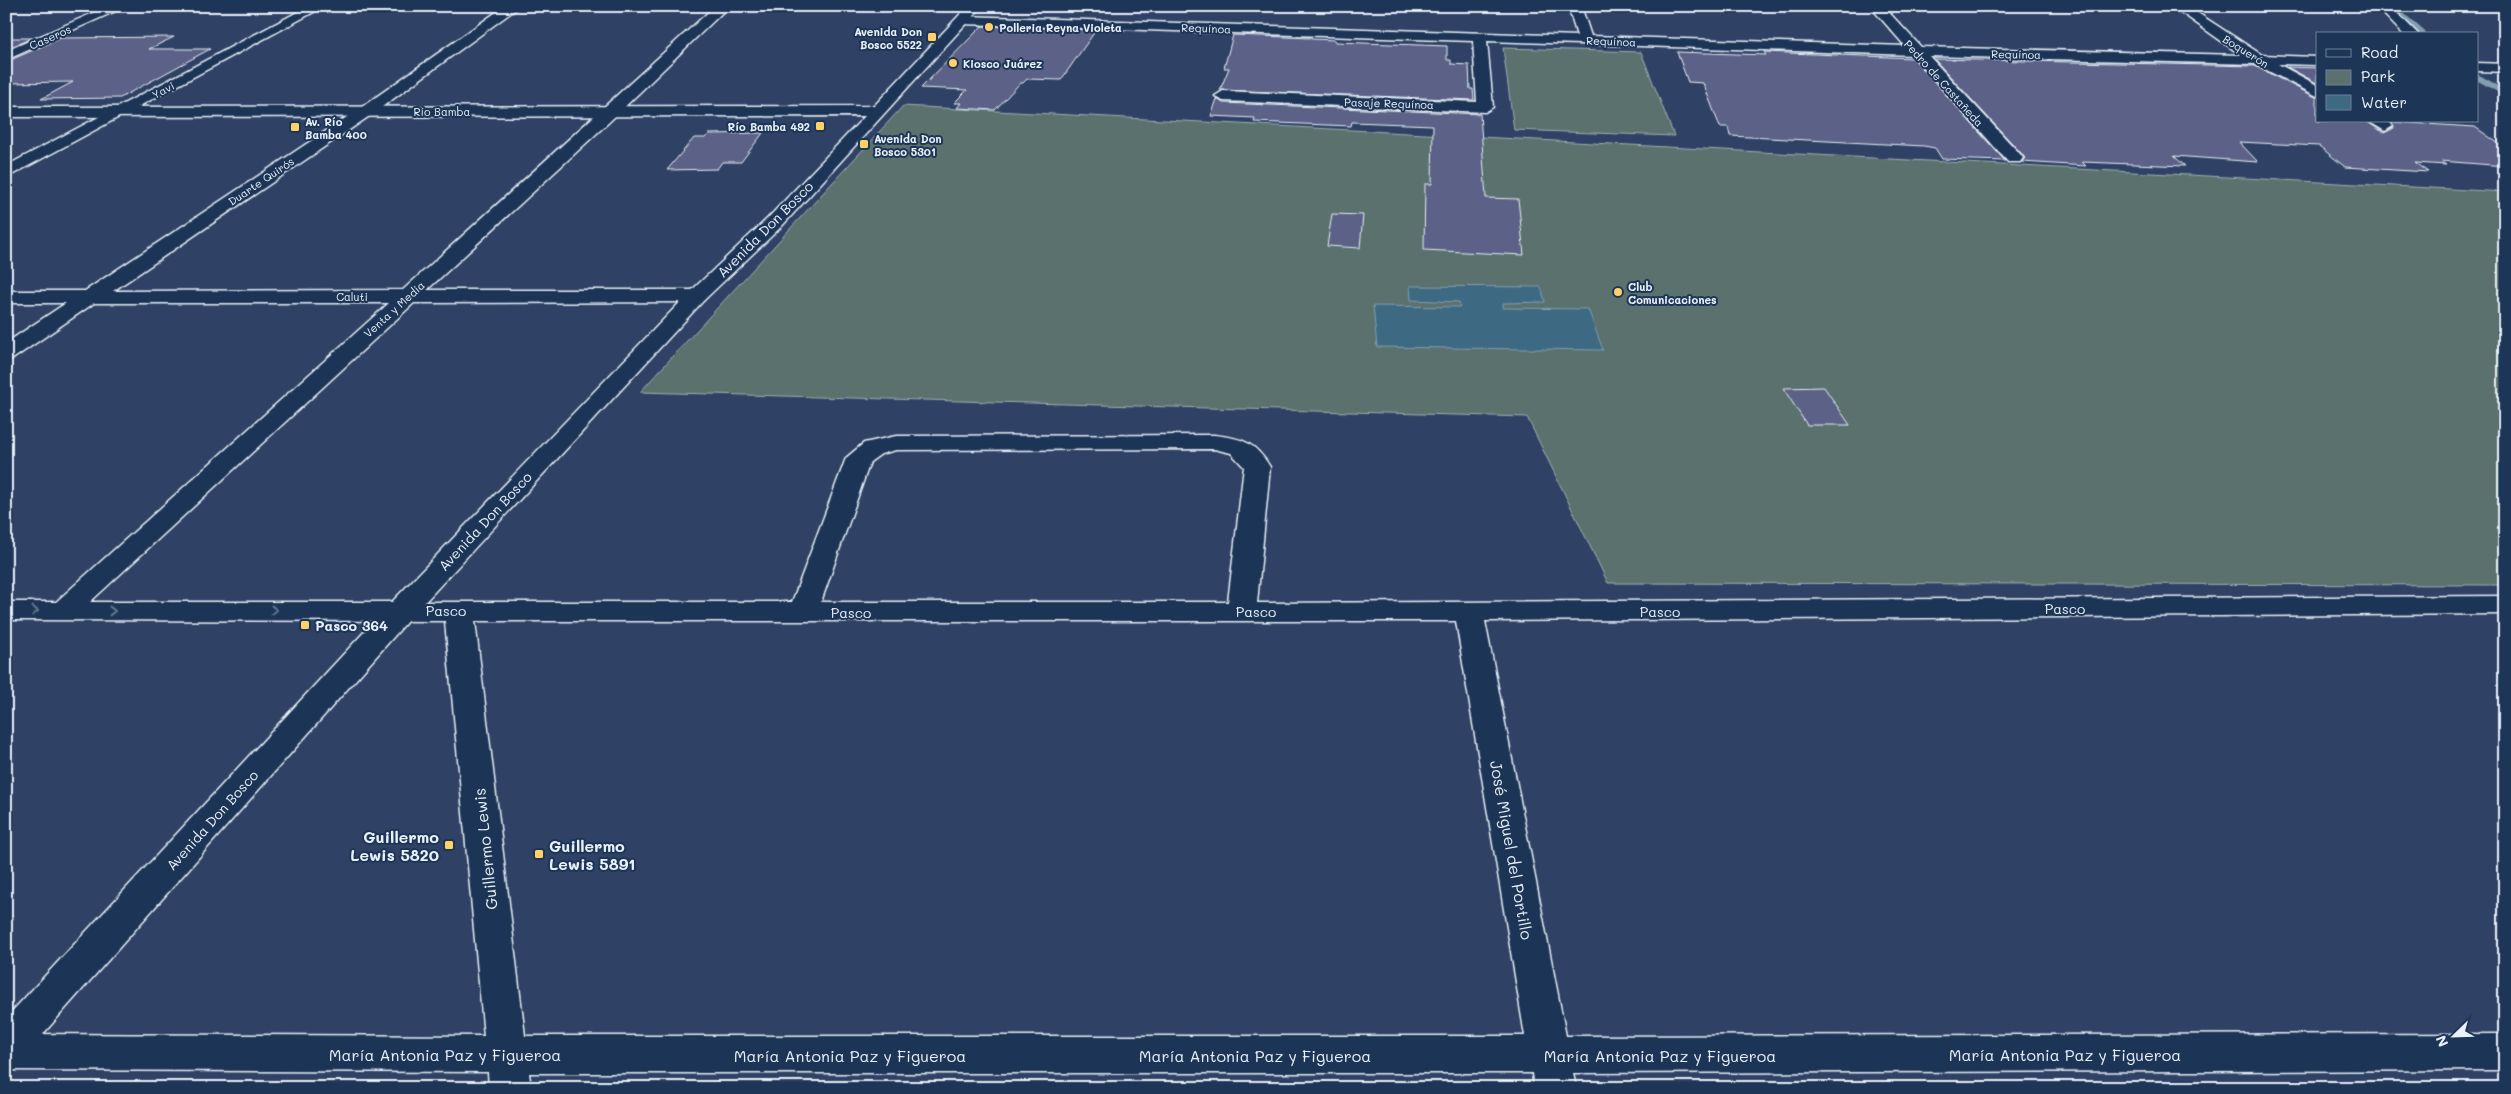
<svg xmlns="http://www.w3.org/2000/svg" width="2511" height="1094" viewBox="0 0 2511 1094" font-family="Mali,sans-serif">
	<rect width="100%" height="100%" fill="#2f4265"/>
	<filter id="ink" filterUnits="userSpaceOnUse"><feTurbulence type="fractalNoise" baseFrequency=".02" numOctaves="2"/><feDisplacementMap in="SourceGraphic" scale="10" xChannelSelector="R" yChannelSelector="G"/><feConvolveMatrix kernelMatrix="1 2 1 2 8 2 1 2 1" color-interpolation-filters="sRGB"/></filter>
	<g filter="url(#ink)">
		<g fill="#5a716d" stroke="#a1b1b2">
			<polygon points="1503,48 1641,52 1674,136 1514,130"/>
			<polygon points="903,106 2505,192 2505,585 1608,583 1527,417 640,392"/>
		</g>
		<polygon fill="#3e6982" stroke="#829fb1" points="1410,286 1541,287 1545,302 1503,303 1503,308 1588,309 1603,350 1377,347 1373,306 1460,307 1459,302 1411,300"/>
		<g fill="none" stroke-linecap="round" stroke-linejoin="round">
			<g stroke="#829fb1" stroke-width="6">
				<polyline points="2391,6 2423,34"/>
				<polyline points="2477,77 2505,93"/>
			</g>
		</g>
		<g fill="#5b6287" stroke="#e8f1f8">
			<polygon points="981,27 982,26 1096,30 1061,80 1027,79 1023,83 1020,83 995,110 957,108 961,103 954,103 967,90 921,88"/>
			<polygon points="1233,35 1312,38 1311,39 1335,40 1335,42 1447,46 1447,60 1451,60 1451,64 1469,65 1470,89 1473,89 1474,100 1220,90 1229,68 1224,68"/>
			<polygon points="174,37 149,49 210,49 120,98 41,99 73,82 6,83 6,62 61,38"/>
			<polygon points="6,38 32,38 6,49"/>
			<polygon points="1677,52 1766,55 1764,52 1913,58 2005,161 1942,159 1935,148 1924,146 1730,136 1728,127 1720,127 1703,83 1688,82"/>
			<polygon points="1934,59 2255,66 2317,98 2317,121 2366,121 2384,133 2394,128 2392,122 2475,127 2505,148 2505,166 2441,161 2446,165 2415,163 2428,172 2345,167 2319,146 2239,142 2258,162 2174,156 2185,166 2082,162 2086,166 2022,162 2025,158 2021,153"/>
			<polygon points="2287,67 2317,68 2317,83"/>
			<polygon points="1217,99 1223,103 1480,114 1486,198 1518,199 1524,255 1424,250 1425,184 1432,184 1433,125 1352,122 1351,126 1254,122 1255,118 1211,116"/>
			<polygon points="763,133 741,162 722,162 717,169 667,170 694,138 705,138 709,134"/>
			<polygon points="1332,214 1363,215 1360,248 1327,246"/>
			<polygon points="1824,387 1850,425 1807,425 1783,388"/>
		</g>
		<g fill="none" stroke-linecap="round" stroke-linejoin="round">
			<defs>
				<g id="street">
					<polygon points="109,6 127,6 6,60 6,51"/>
					<polygon points="309,6 325,6 6,178 6,166"/>
					<path d="M505,6H520L371,115L113,291L403,290L715,6H729L609,122L427,290H697L704,292L707,296L704,300L697,302L414,303L90,602H792L846,458L864,443L896,436L1214,435C1242,438 1255,442 1270,467L1257,603L2505,596V614L1485,621L1566,1036L2505,1034V1070L1573,1073L1576,1088H1534L1532,1073H529L531,1088H489L488,1072L6,1070V1034L484,1036L445,621L6,620V602H56L389,303H94L14,358L6,360V343L66,303H6V291H85L359,109ZM1214,449L1231,453L1244,467L1228,602H821L870,462L881,454L896,450ZM475,621H1456L1525,1036H525Z"/>
					<polygon points="1568,6 1581,6 1591,36 1905,46 1870,6 1883,6 1921,47 2241,55 2172,6 2187,6 2262,55 2317,57 2317,65 2278,64 2317,85 2317,96 2255,64 1929,56 2020,154 2023,158 2020,162 2008,162 1913,55 1487,41 1493,107 1485,112 1223,101 1215,96 1223,91 1477,102 1473,41 963,24 956,20 963,16 1577,36"/>
					<polygon points="2376,6 2390,6 2418,34 2403,34"/>
					<polygon points="2477,63 2505,64 2505,72 2477,71"/>
					<polygon points="2368,121 2388,121 2393,126 2385,131"/>
				</g>
				<polygon id="secondary" points="968,6 982,6 782,226 704,300 411,617 20,1060 6,1065 6,1018 391,603 690,292 768,218 865,116 6,117 6,107 874,106"/>
			</defs>
			<use href="#street" stroke="#e8f1f8" stroke-width="3"/>
			<use href="#secondary" stroke="#e8f1f8" stroke-width="3"/>
			<use href="#street" fill="#1d3557" fill-rule="evenodd"/>
			<use href="#secondary" fill="#1d3557" fill-rule="evenodd"/>
		</g>
		<defs><path id="oneway-chevron" d="M-2-3.5L2.5 0L-2 3.5" fill="none" stroke-width="1.6" stroke-linecap="round" stroke-linejoin="round" transform="scale(1.25)"/></defs>
		<g stroke="#64778f">
			<use href="#oneway-chevron" transform="translate(274 610)"/>
			<use href="#oneway-chevron" transform="translate(35 611)"/>
			<use href="#oneway-chevron" transform="translate(112 611)"/>
		</g>
	</g>
	<g fill="#ffd166" stroke="#1d3557" stroke-width="2">
		<circle cx="989" cy="27" r="5"/>
		<rect x="927" y="32" width="10" height="10" rx="2.5"/>
		<circle cx="953" cy="63" r="5"/>
		<rect x="815" y="121" width="10" height="10" rx="2.5"/>
		<rect x="290" y="122" width="10" height="10" rx="2.5"/>
		<rect x="859" y="139" width="10" height="10" rx="2.5"/>
		<circle cx="1618" cy="292" r="5"/>
		<rect x="300" y="620" width="10" height="10" rx="2.5"/>
		<rect x="444" y="840" width="10" height="10" rx="2.5"/>
		<rect x="534" y="849" width="10" height="10" rx="2.5"/>
	</g>
	<g text-anchor="middle" dominant-baseline="central" stroke-width="4" stroke-linejoin="round" paint-order="stroke">
		<g font-size="11" font-weight="bold" fill="#e8f1f8" stroke="#1d3557" text-anchor="start">
			<text x="999" y="27">Polleria Reyna Violeta</text>
			<text x="922" y="31" text-anchor="end">Avenida Don<tspan x="922" dy="13">Bosco 5522</tspan></text>
			<text x="963" y="63">Kiosco Juárez</text>
			<text x="305" y="121">Av. Río<tspan x="305" dy="13">Bamba 400</tspan></text>
			<text x="810" y="126" text-anchor="end">Río Bamba 492</text>
			<text x="874" y="138">Avenida Don<tspan x="874" dy="13">Bosco 5301</tspan></text>
			<text x="1628" y="286">Club<tspan x="1628" dy="13">Comunicaciones</tspan></text>
		</g>
		<g font-size="11" fill="#e8f1f8" stroke="#1d3557">
			<text transform="translate(1206 28) rotate(2)">Requínoa</text>
			<text transform="translate(50 37) rotate(-24)">Caseros</text>
			<text transform="translate(1611 41) rotate(2)">Requínoa</text>
			<text transform="translate(2246 51) rotate(32)">Boquerón</text>
			<text transform="translate(2016 54) rotate(1)">Requínoa</text>
			<text transform="translate(1944 83) rotate(48)">Pedro de Castañeda</text>
			<text transform="translate(163 90) rotate(-28)">Yavi</text>
			<text transform="translate(1389 103) rotate(2)">Pasaje Requínoa</text>
			<text x="442" y="111">Río Bamba</text>
			<text transform="translate(261 181) rotate(-34)">Duarte Quirós</text>
			<text x="352" y="296">Caluti</text>
			<text transform="translate(394 309) rotate(-42)">Venta y Media</text>
		</g>
		<g font-size="14" fill="#e8f1f8" stroke="#1d3557">
			<text transform="translate(765 229) rotate(-45)">Avenida Don Bosco</text>
			<text transform="translate(485 521) rotate(-47)">Avenida Don Bosco</text>
			<text x="2065" y="608">Pasco</text>
			<text x="446" y="610">Pasco</text>
			<text x="1256" y="611">Pasco</text>
			<text x="1660" y="611">Pasco</text>
			<text x="851" y="612">Pasco</text>
			<text transform="translate(212 820) rotate(-48)">Avenida Don Bosco</text>
		</g>
		<g font-size="14" font-weight="bold" fill="#e8f1f8" stroke="#1d3557" text-anchor="start">
			<text x="315" y="625">Pasco 364</text>
		</g>
		<g font-size="16" font-weight="bold" fill="#e8f1f8" stroke="#1d3557" text-anchor="end">
			<text x="439" y="836">Guillermo<tspan x="439" dy="18">Lewis 5820</tspan></text>
			<text x="549" y="845" text-anchor="start">Guillermo<tspan x="549" dy="18">Lewis 5891</tspan></text>
		</g>
		<g font-size="16" fill="#e8f1f8" stroke="#1d3557">
			<text transform="translate(485 849) rotate(-96)">Guillermo Lewis</text>
			<text transform="translate(1512 850) rotate(80)">José Miguel del Portillo</text>
			<text x="445" y="1054">María Antonia Paz y Figueroa</text>
			<text x="2065" y="1054">María Antonia Paz y Figueroa</text>
			<text x="850" y="1055">María Antonia Paz y Figueroa</text>
			<text x="1255" y="1055">María Antonia Paz y Figueroa</text>
			<text x="1660" y="1055">María Antonia Paz y Figueroa</text>
		</g>
	</g>
	<rect width="2511" height="1094" fill="none" stroke="#1d3557" stroke-width="25"/>
	<rect x="12" y="12" width="2486" height="1069" fill="none" stroke="#e8f1f8" stroke-width="2" filter="url(#ink)"/>
	<rect x="2316" y="32" width="162" height="90" fill="#1d3557" stroke="#6e8097"/>
	<rect x="2326" y="49" width="25" height="8" fill="#1d3557" stroke="#6e8097"/>
	<text x="2361" y="58" font-size="15" fill="#e8f1f8">Road</text>
	<rect x="2326" y="70" width="25" height="15" fill="#5a716d" stroke="#6e8097"/>
	<text x="2361" y="82" font-size="15" fill="#e8f1f8">Park</text>
	<rect x="2326" y="95" width="25" height="15" fill="#3e6982" stroke="#6e8097"/>
	<text x="2361" y="108" font-size="15" fill="#e8f1f8">Water</text>
	<g transform="translate(2454 1036) rotate(247)" stroke="#1d3557" stroke-width="4" paint-order="stroke">
	<path d="M0-4L9 19L0 12L-9 19Z" fill="#e8f1f8"/>
	<text y="-8" font-size="14" font-weight="bold" text-anchor="middle" fill="#e8f1f8">N</text>
	</g>
</svg>
